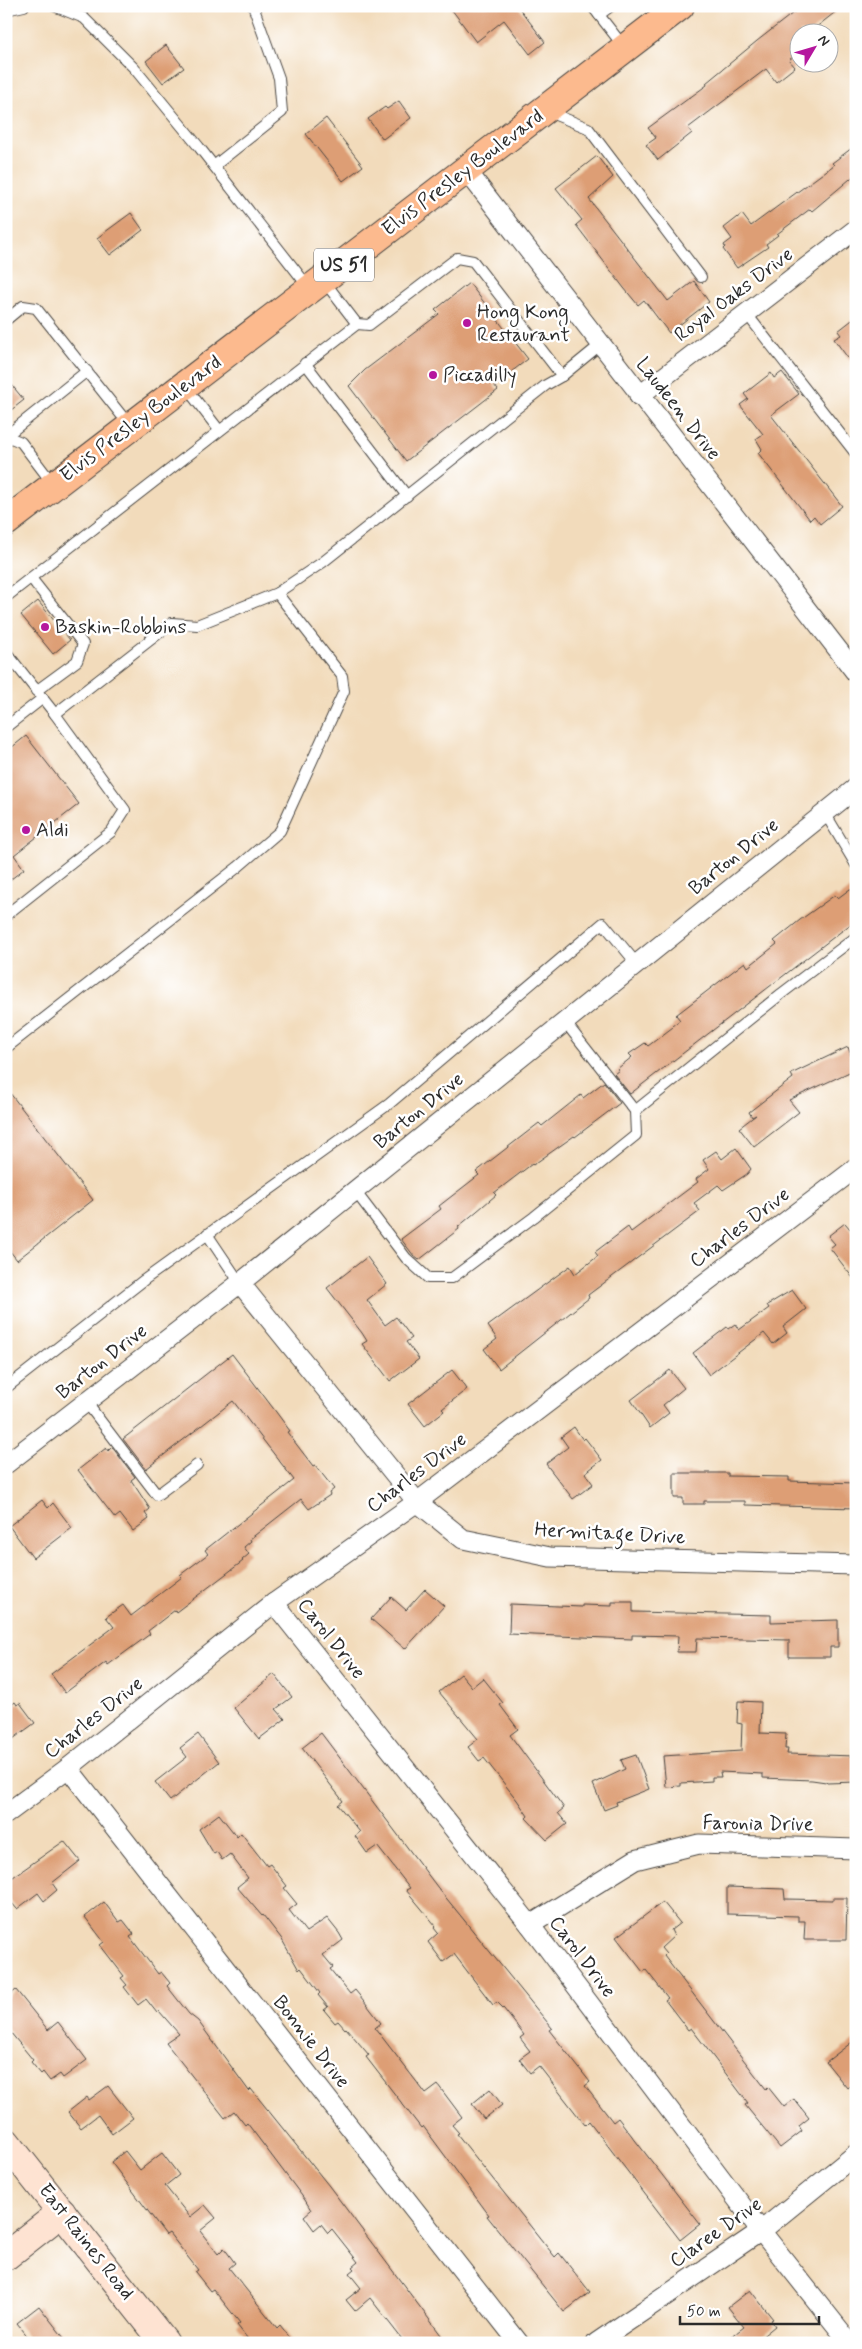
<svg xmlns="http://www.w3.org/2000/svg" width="862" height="2349" viewBox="0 0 862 2349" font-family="Mynerve,sans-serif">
	<rect width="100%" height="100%" fill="#fff"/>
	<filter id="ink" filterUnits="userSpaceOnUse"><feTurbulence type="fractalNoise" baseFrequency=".02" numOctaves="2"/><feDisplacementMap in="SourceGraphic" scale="10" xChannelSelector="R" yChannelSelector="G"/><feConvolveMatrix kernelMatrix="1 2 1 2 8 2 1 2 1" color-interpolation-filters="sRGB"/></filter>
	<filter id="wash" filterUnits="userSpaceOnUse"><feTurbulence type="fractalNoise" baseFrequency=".0096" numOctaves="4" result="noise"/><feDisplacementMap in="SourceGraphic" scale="20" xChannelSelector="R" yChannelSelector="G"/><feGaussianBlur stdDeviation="1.12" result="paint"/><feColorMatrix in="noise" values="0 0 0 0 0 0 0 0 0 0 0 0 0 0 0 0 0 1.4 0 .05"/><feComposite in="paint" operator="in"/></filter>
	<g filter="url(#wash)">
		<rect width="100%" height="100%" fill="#f2dbbb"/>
		<g id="blocks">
			<g fill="#dd9e75">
				<polygon points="449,6 521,6 519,8 545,42 530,54 504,20 476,42"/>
				<polygon points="802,6 843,6 810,32 800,32 800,51 789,60 795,67 776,82 766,69 688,128 692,133 658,160 646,145 656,138 648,128 707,85 706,83 757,41"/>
				<polygon points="166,45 184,68 163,83 146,61"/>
				<polygon points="399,101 411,118 383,139 368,119 385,107 387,109"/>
				<polygon points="326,118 363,166 343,181 306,134"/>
				<polygon points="856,145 856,174 812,211 810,209 777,234 778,235 766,244 768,247 737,268 723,249 725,247 724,245 732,239 724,228 742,214 751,226 834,165 832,163"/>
				<polygon points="597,156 613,177 589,199 668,301 694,281 709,302 669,333 644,300 638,305 624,288 576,225 582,220 556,188"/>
				<polygon points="131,213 143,230 110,255 97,238"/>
				<polygon points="469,283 528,359 494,385 498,390 406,461 349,386 365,370 439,314 435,310"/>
				<polygon points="856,317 856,369 834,339 841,335 838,331"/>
				<polygon points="782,372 799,394 771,415 842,506 820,524 814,516 810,520 758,453 762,449 756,439 763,434 740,405 748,399 744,394 771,373 774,378"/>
				<polygon points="6,378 24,400 6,414"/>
				<polygon points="38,601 70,640 53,654 21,615"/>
				<polygon points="26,736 79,804 14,855 24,869 6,883 6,752"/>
				<polygon points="850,889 856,897 856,920 630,1094 614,1074 619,1070 617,1069 632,1057 629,1054 645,1043 648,1046 673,1027 672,1026 680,1020 676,1015 745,962 748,967 777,944 774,941 800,920 835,895 838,898"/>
				<polygon points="848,1047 856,1069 789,1100 799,1112 754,1147 739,1128 756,1115 752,1117 749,1112 793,1078 791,1074"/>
				<polygon points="604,1082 620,1103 575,1137 574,1136 533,1165 532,1164 494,1193 496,1195 458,1227 459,1229 419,1260 414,1256 401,1239 441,1209 439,1206 479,1175 476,1172 539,1123 542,1126 581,1095 583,1098"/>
				<polygon points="6,1088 93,1200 17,1260 6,1246"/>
				<polygon points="736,1148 751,1169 747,1174 723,1190 718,1185 694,1203 700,1211 588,1295 589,1298 499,1369 484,1349 497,1339 488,1326 570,1266 575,1274 598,1256 595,1252 628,1227 631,1232 698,1182 696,1179 709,1169 703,1160 716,1151 722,1159"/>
				<polygon points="845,1223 856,1236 856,1282 830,1248 835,1244 828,1236"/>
				<polygon points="367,1257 387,1284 367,1300 385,1325 396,1317 412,1338 406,1342 419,1359 390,1381 362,1344 367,1341 362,1333 327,1288"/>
				<polygon points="792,1290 806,1309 783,1327 787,1333 773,1344 764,1333 709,1375 693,1353 727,1327 728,1329 735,1324 739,1330 769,1308 767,1305"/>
				<polygon points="232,1354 276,1412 290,1431 287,1432 313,1466 315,1465 334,1489 329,1493 330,1495 309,1509 301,1499 250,1539 251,1541 244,1547 249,1554 242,1560 243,1561 176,1612 175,1610 148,1631 150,1634 108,1665 106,1662 65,1693 51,1674 114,1627 106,1617 123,1605 131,1616 182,1577 180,1575 208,1554 205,1550 294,1480 233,1401 146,1469 123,1439"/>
				<polygon points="452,1370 467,1389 442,1409 444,1411 425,1426 408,1404"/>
				<polygon points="670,1370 684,1388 663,1405 669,1413 650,1428 631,1400"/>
				<polygon points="574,1427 583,1440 585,1438 602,1460 585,1473 593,1484 573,1499 546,1464 568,1447 561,1437"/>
				<polygon points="112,1447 135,1477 131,1480 150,1509 145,1513 149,1519 133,1531 120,1514 115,1518 78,1470 106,1448 108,1451"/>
				<polygon points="674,1473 728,1473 728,1476 789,1477 789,1481 856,1483 856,1508 745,1505 745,1501 704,1501 704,1504 683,1504 683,1498 674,1498"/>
				<polygon points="42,1500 48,1508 53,1503 72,1528 33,1558 9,1526"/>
				<polygon points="425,1589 444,1606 405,1649 371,1619 391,1597 406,1610"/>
				<polygon points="612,1602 633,1602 633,1612 771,1615 771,1622 838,1620 838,1647 830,1647 830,1657 789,1657 789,1640 697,1638 696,1652 677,1652 678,1636 632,1635 632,1639 509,1634 510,1604 582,1607 582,1605 612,1606"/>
				<polygon points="274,1674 292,1697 276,1709 285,1719 259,1739 234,1708"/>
				<polygon points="461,1674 472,1687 483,1678 503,1703 500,1705 518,1729 510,1735 564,1808 558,1813 567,1824 547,1840 526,1818 528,1816 517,1800 484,1758 479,1761 468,1747 478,1739 439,1692"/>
				<polygon points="738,1701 761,1702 760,1733 786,1734 785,1749 788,1749 787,1754 856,1756 856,1782 827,1783 826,1782 812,1780 763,1778 763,1774 720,1772 721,1777 712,1777 712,1781 681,1783 681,1786 666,1787 663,1756 741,1751 742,1724 737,1723"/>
				<polygon points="15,1702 17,1705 20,1703 35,1723 6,1744 6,1709"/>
				<polygon points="321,1733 438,1888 552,2028 549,2030 590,2082 585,2086 613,2122 618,2118 700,2224 680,2240 589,2121 585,2125 539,2066 530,2073 519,2059 530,2051 520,2038 524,2035 504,2009 497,2002 493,2005 454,1954 443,1962 428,1942 438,1933 434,1928 436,1926 406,1890 410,1888 377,1846 367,1853 355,1836 360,1832 338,1805 343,1801 302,1748"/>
				<polygon points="198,1734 219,1762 170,1801 155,1782 187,1757 180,1748"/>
				<polygon points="636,1755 649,1789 616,1802 617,1805 604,1810 593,1784 625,1769 621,1760"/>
				<polygon points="219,1814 237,1837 241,1833 267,1866 270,1864 287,1886 284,1888 297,1904 289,1910 306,1932 327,1918 339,1933 343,1940 323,1955 333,1967 330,1969 350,1994 355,1990 364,2001 381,2023 375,2028 426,2094 438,2085 462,2117 452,2125 459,2133 457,2134 555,2257 559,2253 590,2292 564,2312 487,2216 489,2215 423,2126 421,2128 366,2057 369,2055 346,2028 345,2029 338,2021 335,2023 324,2010 328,2007 318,1995 320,1993 301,1968 299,1970 281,1938 263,1915 262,1916 237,1887 248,1878 230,1854 222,1860 217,1852 214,1854 199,1829"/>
				<polygon points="64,1841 80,1861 52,1883 57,1890 44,1901 38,1893 17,1909 6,1896 6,1882"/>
				<polygon points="727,1887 784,1889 785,1899 833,1900 833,1898 847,1898 846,1940 804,1940 805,1921 798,1921 798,1916 727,1914"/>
				<polygon points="104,1902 119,1922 123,1920 134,1934 130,1937 143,1954 158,1974 161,1972 170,1983 167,1986 189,2014 198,2021 249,2091 251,2089 329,2186 447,2343 405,2343 370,2298 355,2311 346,2300 361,2288 349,2273 354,2269 352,2267 358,2262 332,2229 328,2233 321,2224 314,2230 304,2216 311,2210 305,2200 247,2123 245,2125 234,2111 225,2118 166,2043 179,2034 159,2011 157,2013 146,1999 138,2005 124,1987 127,1985 121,1978 124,1976 100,1945 104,1942 85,1917"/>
				<polygon points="663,1902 680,1923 671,1930 674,1936 661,1948 666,1954 664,1956 766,2089 768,2087 784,2107 794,2099 809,2118 799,2126 802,2131 780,2148 745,2105 748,2103 711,2054 691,2028 688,2030 665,2000 668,1998 646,1970 643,1972 616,1937"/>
				<polygon points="16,1990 48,2030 58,2022 87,2060 63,2078 60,2074 50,2081 43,2072 41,2074 31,2062 33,2060 6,2027 6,1998"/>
				<polygon points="856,2039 856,2081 847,2088 826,2062"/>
				<polygon points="108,2086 133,2118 112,2134 98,2115 81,2128 68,2112 87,2097 89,2100"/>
				<polygon points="490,2089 502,2105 484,2119 472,2104"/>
				<polygon points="125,2151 140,2170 162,2153 179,2175 165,2186 190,2217 205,2205 216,2218 200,2231 218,2254 224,2248 235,2263 229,2268 277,2328 280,2325 294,2343 251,2343 237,2325 240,2323 213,2289 210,2291 195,2272 198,2270 169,2233 166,2235 111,2162"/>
				<polygon points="750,2290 773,2319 771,2320 775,2326 754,2343 723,2343 744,2327 728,2307"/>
				<polygon points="39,2306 68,2343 33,2343 17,2323"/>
			</g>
		</g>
	</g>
	<g filter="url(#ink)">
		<use href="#blocks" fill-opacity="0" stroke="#494541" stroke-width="1"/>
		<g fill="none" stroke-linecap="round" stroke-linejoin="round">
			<defs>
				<g id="lane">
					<polyline points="54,6 84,18 134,68 199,147 310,289"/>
					<polyline points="592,6 624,47"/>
					<polyline points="6,10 24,6"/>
					<polyline points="599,15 611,6"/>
					<polyline points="546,111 588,128 701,277"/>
					<polyline points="214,166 282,112 279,78 253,6"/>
					<polyline points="324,281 357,324 369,325 457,258 473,261 562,376 600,345"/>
					<polyline points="746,313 856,454"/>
					<polyline points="6,320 23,306 36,308 130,426"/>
					<polyline points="305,363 407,496"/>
					<polyline points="185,386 219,430"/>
					<polyline points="6,436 87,371"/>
					<polyline points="6,436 21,442 53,484"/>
					<polyline points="31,578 83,644 77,661 36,691"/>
					<polyline points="6,597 357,324"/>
					<polyline points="6,652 55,714 172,623 197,625 277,593 323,562 546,385 562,376"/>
					<polyline points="6,727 43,698"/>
					<polyline points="825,813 856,865"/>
					<polyline points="6,915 111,832 125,810 55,714"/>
					<polyline points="565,1022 635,1111 781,994 856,937"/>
					<polyline points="6,1048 238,867 280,831 344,691 342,676 277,593"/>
					<polyline points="355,1191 406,1258 428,1278 452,1278 534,1217 636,1135 635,1111"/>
					<polyline points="207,1234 240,1283"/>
					<polyline points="6,1388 144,1280 389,1104 603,923 637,964"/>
					<polyline points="86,1402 157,1495 197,1465"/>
				</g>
				<g id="street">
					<polyline points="467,171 856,673"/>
					<polyline points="639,396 856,229"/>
					<polyline points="240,1283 417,1502 463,1539 550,1557 856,1565"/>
					<polyline points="6,1464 240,1283 856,788"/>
					<polyline points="274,1603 530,1925 761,2231 850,2343"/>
					<polyline points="68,1768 519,2343"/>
					<polyline points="6,1814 68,1768 274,1603 417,1502 856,1168"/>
					<polyline points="530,1925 635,1860 699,1844 856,1849"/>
					<polyline points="596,2343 761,2231 856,2154"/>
				</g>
				<g id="secondary">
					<polyline points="6,2142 165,2343"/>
					<polyline points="6,2256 62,2212"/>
				</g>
				<polyline id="primary" points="6,522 680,6"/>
			</defs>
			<use href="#lane" stroke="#494541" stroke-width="12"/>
			<use href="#street" stroke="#494541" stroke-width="21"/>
			<use href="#secondary" stroke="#494541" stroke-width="30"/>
			<use href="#primary" stroke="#494541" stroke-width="30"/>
			<use href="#lane" stroke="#fff" stroke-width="10"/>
			<use href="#street" stroke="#fff" stroke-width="19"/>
			<use href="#secondary" stroke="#fee3d2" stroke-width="28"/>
			<use href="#primary" stroke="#fcba8e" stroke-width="28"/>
		</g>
	</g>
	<g fill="#b5179e" stroke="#fff" stroke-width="2">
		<circle cx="467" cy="323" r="5"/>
		<circle cx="433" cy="375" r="5"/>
		<circle cx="45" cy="627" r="5"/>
		<circle cx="26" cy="830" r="5"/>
	</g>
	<g text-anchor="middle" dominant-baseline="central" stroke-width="5" stroke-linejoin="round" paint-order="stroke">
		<rect fill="#fff" stroke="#6b6b6b" stroke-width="1" x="314" y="248.5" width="60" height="33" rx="4"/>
		<g font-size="19" font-weight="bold" fill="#2b2b2b">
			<text x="344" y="265">US 51</text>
		</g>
		<g font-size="20" fill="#2b2b2b" stroke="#fff">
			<text transform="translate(463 173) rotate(-37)">Elvis Presley Boulevard</text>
			<text transform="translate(734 295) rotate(-37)">Royal Oaks Drive</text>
			<text transform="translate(678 409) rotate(52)">Laudeen Drive</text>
			<text transform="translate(141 419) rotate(-37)">Elvis Presley Boulevard</text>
			<text transform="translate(734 857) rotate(-39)">Barton Drive</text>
			<text transform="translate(419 1111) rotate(-39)">Barton Drive</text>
			<text transform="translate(740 1228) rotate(-37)">Charles Drive</text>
			<text transform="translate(102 1362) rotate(-38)">Barton Drive</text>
			<text transform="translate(417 1473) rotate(-37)">Charles Drive</text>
			<text transform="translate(610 1534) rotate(3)">Hermitage Drive</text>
			<text transform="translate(331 1639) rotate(52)">Carol Drive</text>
			<text transform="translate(94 1718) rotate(-38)">Charles Drive</text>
			<text transform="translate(758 1824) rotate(1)">Faronia Drive</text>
			<text transform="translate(582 1957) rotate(53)">Carol Drive</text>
			<text transform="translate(311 2042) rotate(52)">Bonnie Drive</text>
			<text transform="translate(716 2233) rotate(-35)">Claree Drive</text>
			<text transform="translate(86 2242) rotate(52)">East Raines Road</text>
		</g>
		<g font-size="20" fill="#2b2b2b" stroke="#fff" text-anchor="start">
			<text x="477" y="312">Hong Kong<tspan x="477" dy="23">Restaurant</tspan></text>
			<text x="443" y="375">Piccadilly</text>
			<text x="55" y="627">Baskin-Robbins</text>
			<text x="36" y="830">Aldi</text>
		</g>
	</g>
	<rect width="862" height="2349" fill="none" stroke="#fff" stroke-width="25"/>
	<g transform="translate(814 48) rotate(52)"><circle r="24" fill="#ffffff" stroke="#aaaaaa"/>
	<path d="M0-4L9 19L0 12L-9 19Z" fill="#b5179e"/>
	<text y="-8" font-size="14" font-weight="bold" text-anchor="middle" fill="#2b2b2b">N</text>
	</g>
	<path d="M680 2316v8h139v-8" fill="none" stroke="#2b2b2b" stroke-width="2.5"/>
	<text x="687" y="2316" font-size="15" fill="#2b2b2b" stroke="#ffffff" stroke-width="4" paint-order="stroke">50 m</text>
</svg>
